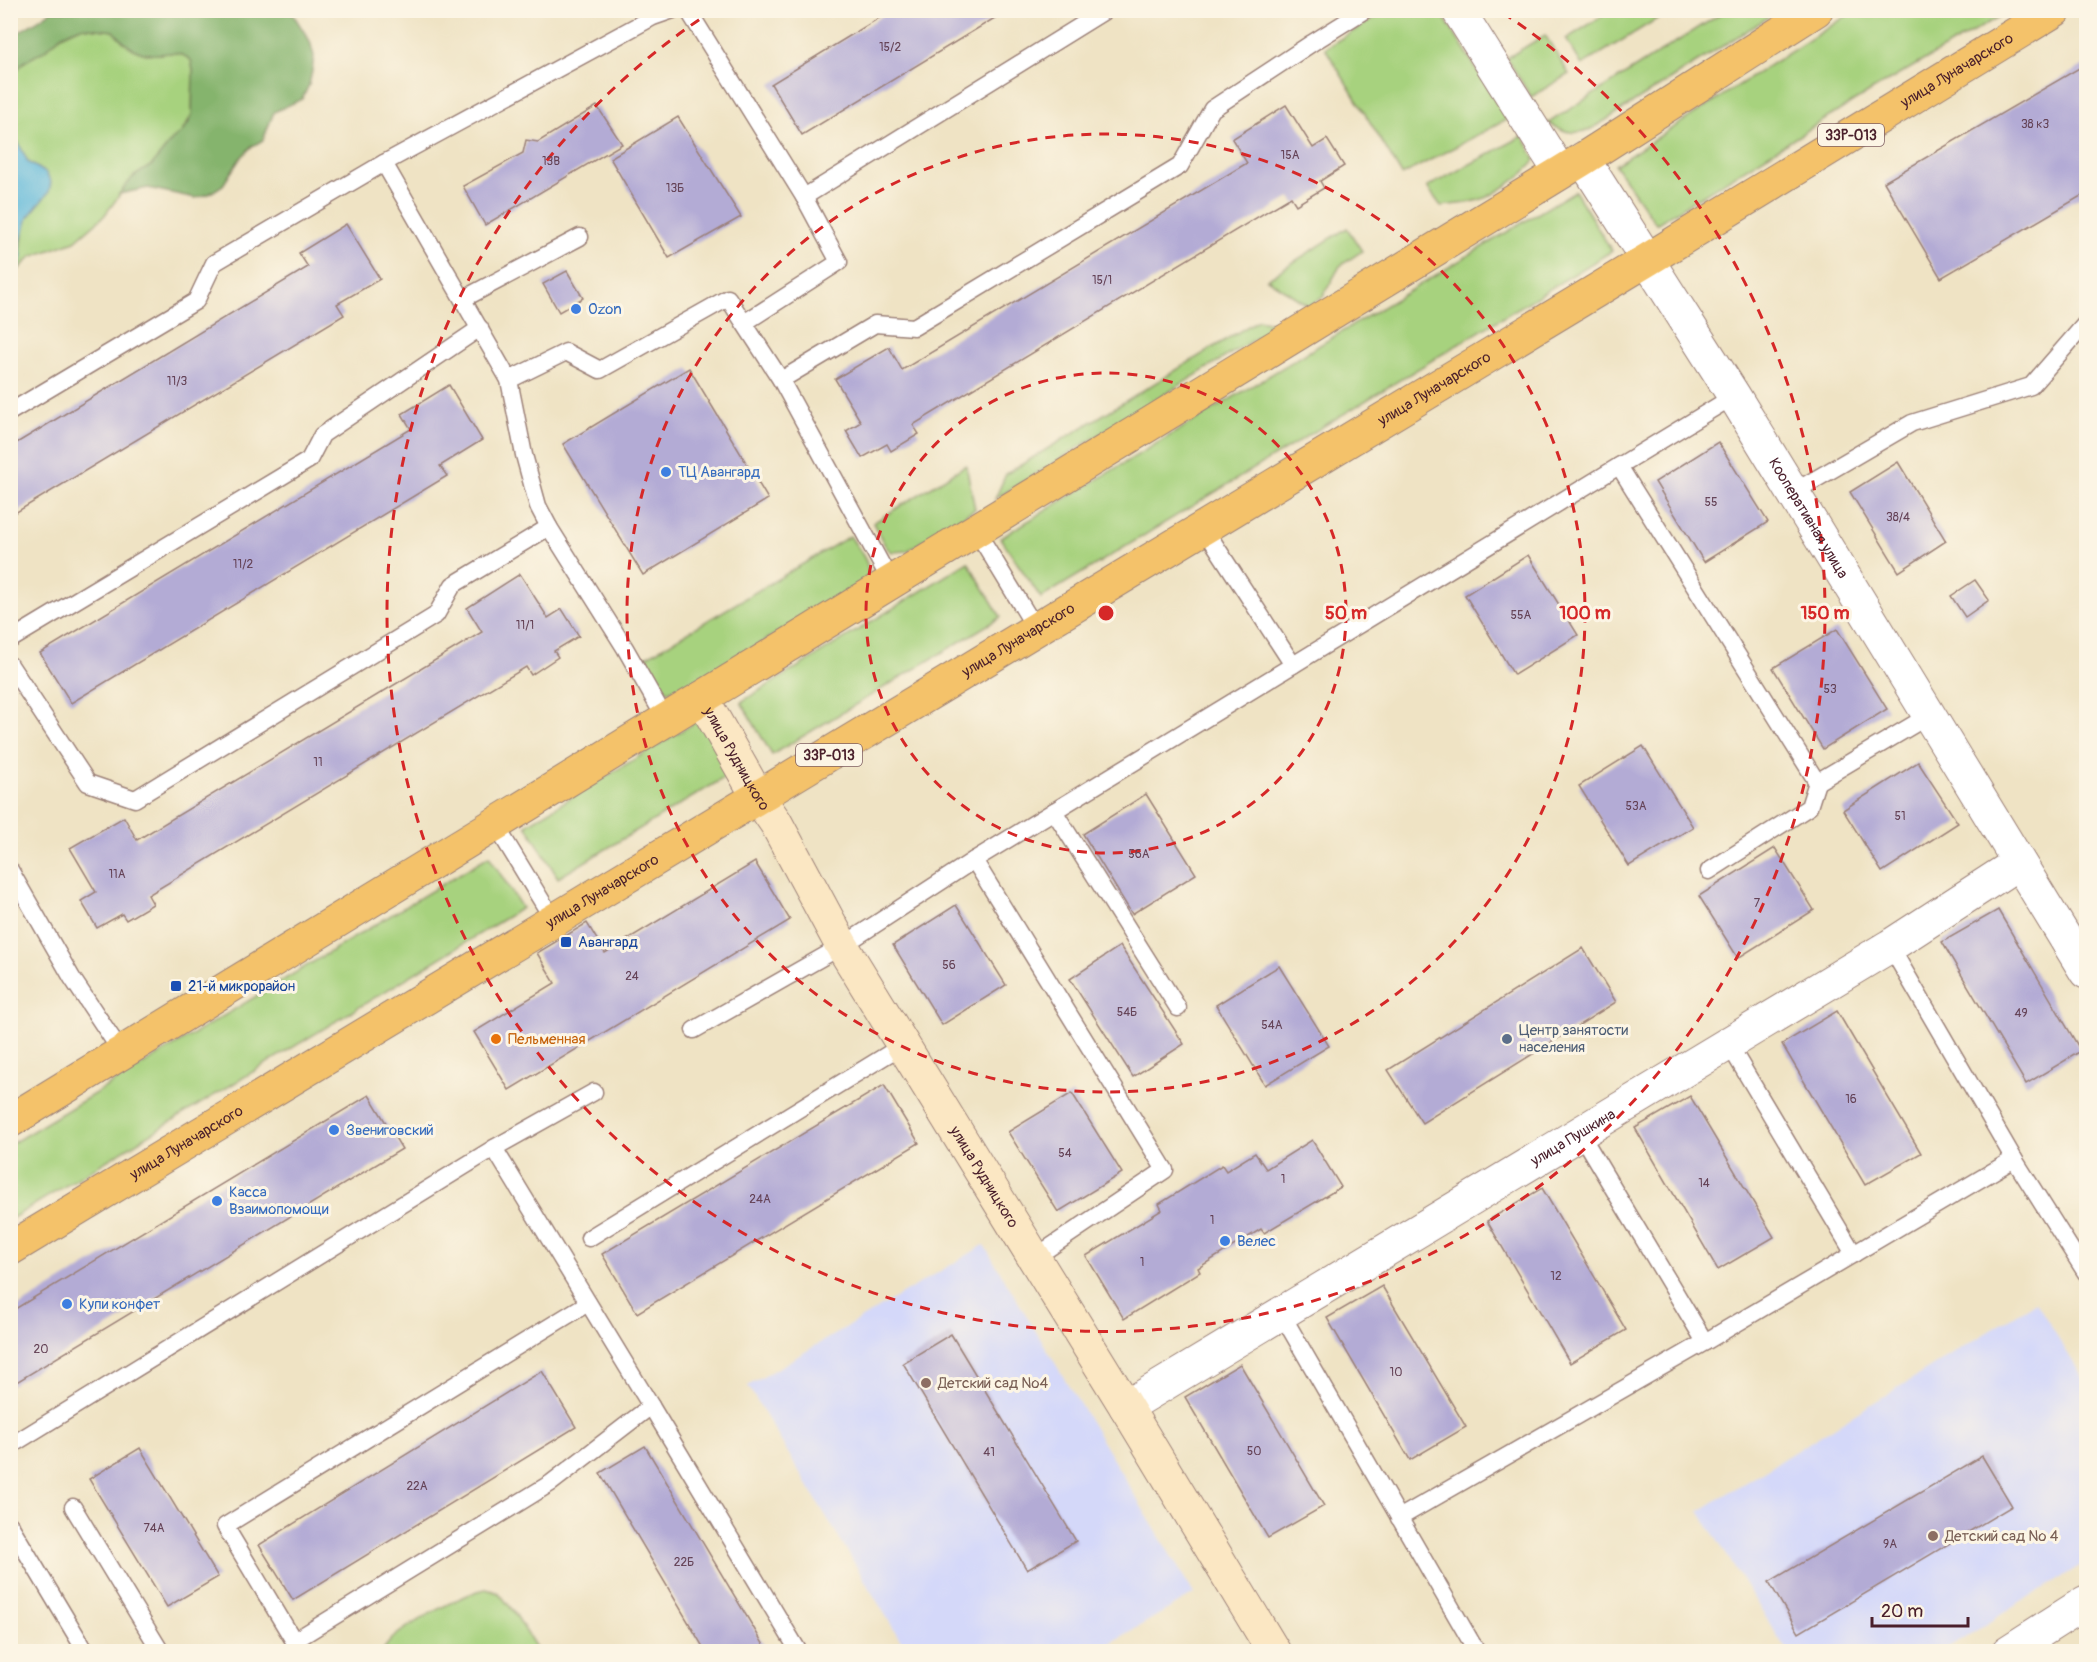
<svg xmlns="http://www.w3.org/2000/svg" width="2097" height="1662" viewBox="0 0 2097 1662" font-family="Pangolin,sans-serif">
	<rect width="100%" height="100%" fill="#fcf5e5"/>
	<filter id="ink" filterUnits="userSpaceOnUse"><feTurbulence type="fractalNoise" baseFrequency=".0167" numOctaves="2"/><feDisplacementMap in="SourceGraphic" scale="12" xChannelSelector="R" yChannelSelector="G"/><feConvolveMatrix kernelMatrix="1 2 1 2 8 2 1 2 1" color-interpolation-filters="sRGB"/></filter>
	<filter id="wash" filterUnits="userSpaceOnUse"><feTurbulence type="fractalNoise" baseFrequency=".008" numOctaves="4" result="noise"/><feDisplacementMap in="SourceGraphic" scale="24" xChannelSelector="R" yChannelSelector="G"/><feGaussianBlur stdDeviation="1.35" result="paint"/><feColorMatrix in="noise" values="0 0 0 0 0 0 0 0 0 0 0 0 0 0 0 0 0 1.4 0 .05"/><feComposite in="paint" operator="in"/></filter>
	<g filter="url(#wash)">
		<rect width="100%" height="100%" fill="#efe3c4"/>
		<g fill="#d4d8f9">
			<polygon points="984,1245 1194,1594 1097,1651 907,1651 748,1386"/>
			<polygon points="2036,1302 2086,1383 2086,1562 1942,1651 1787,1651 1699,1511"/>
		</g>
		<g fill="#a7d27e" stroke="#787854" stroke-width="1.5">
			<polygon points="1612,10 1670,11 1582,65 1566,39"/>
			<polygon points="1387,11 1440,11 1508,119 1402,175 1325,48"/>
			<path d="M1725,11H1778L1595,127C1578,136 1564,133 1548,123Z"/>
			<polygon points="1854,11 2009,11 1871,91 1656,224 1615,165"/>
			<path d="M81,27L114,31C123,43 134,53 150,54C169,56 171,46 191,60L193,70L192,115L181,133L172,140L152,165L133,177L104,216L75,241L31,257L18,270C23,253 20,238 27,220C30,212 37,208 41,201C45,195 45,181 46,173L28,162L18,142L11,139L10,77L24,62L44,51L61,36Z"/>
			<polygon points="1545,35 1569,74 1531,97 1507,58"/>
			<path d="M1523,136L1535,159C1530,172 1493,196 1479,200C1467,204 1453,204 1441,206L1427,187Z"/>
			<polygon points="1575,191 1612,251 1041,598 1000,538"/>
			<polygon points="1347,228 1362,251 1340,266 1323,296 1309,306 1267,279"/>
			<polygon points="1258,320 1279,324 995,499 1006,474"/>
			<polygon points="966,465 975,509 907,551 892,552 886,547 873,523"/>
			<path d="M850,536C858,549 875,566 865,581L686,688L668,691L654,683L641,660Z"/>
			<polygon points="968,562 1001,617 772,755 741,702"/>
			<polygon points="709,714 744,766 558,878 526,825"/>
			<polygon points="489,856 522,908 11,1219 11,1144"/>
			<path d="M486,1589L499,1593L514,1612L538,1651H382C386,1647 389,1641 394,1637C412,1622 465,1593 486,1589Z"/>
		</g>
		<path fill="#85b46d" stroke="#686a4c" stroke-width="1.5" d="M51,11H291L310,41L314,56L312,71L309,85L302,99L274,112L263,140L251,147L239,160L223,185L209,194L195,198L148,188L119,194L133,177L152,165L172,140L181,133L188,124L192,115L193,70L191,60C173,47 168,56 150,54C134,53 123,43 114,31L81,27L71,31L61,36L44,51L24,62L11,77V38C24,27 39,22 51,11Z"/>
		<polygon fill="#5cb7da" stroke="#536b82" stroke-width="1.5" points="11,139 18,142 28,162 46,173 51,182 49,192 28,217 20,244 22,256 18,270 11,276"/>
		<g id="blocks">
			<g fill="#b3abd5">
				<polygon points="892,10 1008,10 802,135 771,84"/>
				<polygon points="2086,64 2086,193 1941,278 1884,182"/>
				<polygon points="1286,105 1313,148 1327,139 1344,166 1320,181 1324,188 1296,205 1291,197 913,425 919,434 891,451 887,444 862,458 846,431 861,422 835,379 889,347 902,370 1247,163 1232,139"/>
				<polygon points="597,106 622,144 485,225 463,186 523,153 526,140 538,142"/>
				<polygon points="678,117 741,217 669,258 610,158"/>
				<polygon points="346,224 380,279 337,304 344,315 10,516 10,447 308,267 299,253"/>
				<polygon points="567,271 583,298 559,312 543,284"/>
				<polygon points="689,368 768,499 643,575 563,444"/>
				<polygon points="449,385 482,440 440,466 447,476 71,703 40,653 411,429 402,414"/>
				<polygon points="1718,442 1768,522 1704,562 1655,482"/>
				<polygon points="1898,462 1946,541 1899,572 1850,492"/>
				<polygon points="1528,555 1578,635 1514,675 1465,595"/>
				<polygon points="520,574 548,618 562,609 579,636 554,651 558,657 531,675 526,667 148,895 153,904 126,920 122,914 97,928 81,901 96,892 70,848 124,817 137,840 482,632 467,608"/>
				<polygon points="1975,580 1989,600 1965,617 1951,596"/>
				<polygon points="1837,629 1887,709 1823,749 1773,668"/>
				<polygon points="1643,746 1693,827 1629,866 1579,786"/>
				<polygon points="1918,762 1958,823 1882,872 1843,810"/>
				<polygon points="1146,794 1196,874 1132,914 1083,834"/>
				<polygon points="1775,848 1814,910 1738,958 1699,896"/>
				<polygon points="755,862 790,920 509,1090 474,1032 555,983 537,953 587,923 605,953"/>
				<polygon points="956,905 1006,985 942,1025 893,945"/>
				<polygon points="1998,910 2081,1051 2026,1084 1942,942"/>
				<polygon points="1120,946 1184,1044 1133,1077 1070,979"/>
				<polygon points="1583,948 1616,1002 1422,1123 1388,1070"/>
				<polygon points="1279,966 1329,1046 1265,1085 1216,1005"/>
				<polygon points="1837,1011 1921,1153 1865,1185 1782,1044"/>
				<polygon points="884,1085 919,1143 637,1313 602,1254"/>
				<polygon points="1072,1093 1122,1173 1058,1212 1008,1132"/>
				<polygon points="369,1095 402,1149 10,1386 10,1312"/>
				<polygon points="1690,1096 1774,1237 1718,1270 1635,1128"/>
				<polygon points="1312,1140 1341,1187 1264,1233 1261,1229 1198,1268 1200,1272 1124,1319 1086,1256 1162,1210 1159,1204 1222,1165 1226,1171 1255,1153 1266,1169"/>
				<polygon points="1542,1188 1626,1330 1570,1363 1487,1221"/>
				<polygon points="1382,1286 1466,1427 1410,1460 1327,1318"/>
				<polygon points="951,1334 1076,1541 1027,1570 903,1363"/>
				<polygon points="1240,1364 1324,1506 1268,1538 1185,1397"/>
				<polygon points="542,1371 576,1427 293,1600 259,1545"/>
				<polygon points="645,1446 768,1652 706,1652 600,1473"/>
				<polygon points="140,1448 218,1577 167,1607 89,1479"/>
				<polygon points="1982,1456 2012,1506 1799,1633 1769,1582"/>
			</g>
		</g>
	</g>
	<g filter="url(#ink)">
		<use href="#blocks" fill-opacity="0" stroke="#9c8178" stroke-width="1.5"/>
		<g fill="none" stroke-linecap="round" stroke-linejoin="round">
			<defs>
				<g id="lane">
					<polyline points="688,10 804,197 839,262 744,323 781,380 891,582"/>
					<polyline points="384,163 653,17 673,10"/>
					<polyline points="804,197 1106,10"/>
					<polyline points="463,299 580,237"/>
					<polyline points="509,380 566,352 600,370 728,298 744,323"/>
					<polyline points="781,380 875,324 914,327 1180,166 1212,109 1312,43 1365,10"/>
					<polyline points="10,412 196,301 214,263 384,163 509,380 524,455 538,506 549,527 625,648 666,720"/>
					<polyline points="1792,493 1912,423 2031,386 2086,323"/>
					<polyline points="1204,528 1293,665 1619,466"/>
					<polyline points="976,530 1036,629"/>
					<polyline points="10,640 309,460 322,435 480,328"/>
					<polyline points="10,665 88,783 135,799 436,615 453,585 549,527"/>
					<polyline points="1817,782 1928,716"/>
					<polyline points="1054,811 1178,1008"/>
					<polyline points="495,824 554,921"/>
					<polyline points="974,860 1165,1170 1034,1258"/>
					<polyline points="10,870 72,978 122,1053"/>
					<polyline points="1709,871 1809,807 1817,782 1619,466 1734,396"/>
					<polyline points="694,1030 842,946 974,860 1293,665"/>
					<polyline points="1728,1043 1854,1254"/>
					<polyline points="1580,1133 1705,1342 2014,1159 1890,946"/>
					<polyline points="2014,1159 2086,1273"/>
					<polyline points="589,1238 903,1045"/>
					<polyline points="1281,1313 1477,1652"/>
					<polyline points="651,1406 799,1652"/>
					<polyline points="10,1446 494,1148 594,1092"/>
					<polyline points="73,1507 161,1652"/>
					<polyline points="1399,1518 1705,1342"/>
					<polyline points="10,1525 86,1652"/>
					<polyline points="294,1641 551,1483 651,1406 494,1148"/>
					<polyline points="295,1651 294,1641 225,1526 588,1303"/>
				</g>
				<g id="street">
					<polyline points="1458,10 1560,172"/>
					<path id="s1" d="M1583,159L1734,396L2086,972"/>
					<path id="s2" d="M1126,1407L1890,946L2018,863"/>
					<polyline points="2008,1652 2086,1602"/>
				</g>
				<g id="secondary">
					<path id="s3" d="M702,698L758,797L776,823L842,946L1126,1407L1274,1652"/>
				</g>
				<g id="primary">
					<polyline points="10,1121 1583,159 1816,10"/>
					<path id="s4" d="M10,1249L1647,260L2055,10"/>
				</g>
			</defs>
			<use href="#lane" stroke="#9c8178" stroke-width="19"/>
			<use href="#street" stroke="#9c8178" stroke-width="35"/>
			<use href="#secondary" stroke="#9c8178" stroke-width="35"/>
			<use href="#primary" stroke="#9c8178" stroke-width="35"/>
			<use href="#lane" stroke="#fff" stroke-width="16"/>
			<use href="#street" stroke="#fff" stroke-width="33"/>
			<use href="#secondary" stroke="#fbe7c3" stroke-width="33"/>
			<use href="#primary" stroke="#f4c26a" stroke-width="33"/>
		</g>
	</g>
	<g fill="none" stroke="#d62828" stroke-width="3" stroke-dasharray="10 8">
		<circle cx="1106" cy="613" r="240"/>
		<circle cx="1106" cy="613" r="479"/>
		<path d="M1503 13A719 719 0 1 1 709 13"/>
	</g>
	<g fill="#3f7fe0" stroke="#fcf5e5" stroke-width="2">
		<circle cx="576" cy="309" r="6"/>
		<circle cx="666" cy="472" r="6"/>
		<circle cx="334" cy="1130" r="6"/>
		<circle cx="217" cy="1201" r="6"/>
		<circle cx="1225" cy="1241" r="6"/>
		<circle cx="67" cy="1304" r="6"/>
	</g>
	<g fill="#1a4fb4" stroke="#fcf5e5" stroke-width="2">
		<rect x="560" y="936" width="12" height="12" rx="3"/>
		<rect x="170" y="980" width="12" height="12" rx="3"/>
	</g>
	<circle fill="#e8710a" stroke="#fcf5e5" stroke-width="2" cx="496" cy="1039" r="6"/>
	<circle fill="#5c6f8a" stroke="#fcf5e5" stroke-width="2" cx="1507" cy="1039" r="6"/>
	<g fill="#8d6e63" stroke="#fcf5e5" stroke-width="2">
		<circle cx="926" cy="1383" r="6"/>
		<circle cx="1933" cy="1536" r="6"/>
	</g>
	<g text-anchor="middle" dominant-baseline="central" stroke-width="6" stroke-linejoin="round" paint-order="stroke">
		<g font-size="12" fill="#644256">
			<text x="890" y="47">15/2</text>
			<text x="2035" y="124">38 к3</text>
			<text x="1290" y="155">15А</text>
			<text x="551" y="161">13В</text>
			<text x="675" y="188">13Б</text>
			<text x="1102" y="280">15/1</text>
			<text x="177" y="381">11/3</text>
			<text x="1711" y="502">55</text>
			<text x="1898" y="517">38/4</text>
			<text x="243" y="564">11/2</text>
			<text x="1521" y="615">55А</text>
			<text x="525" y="625">11/1</text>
			<text x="1830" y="689">53</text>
			<text x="318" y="762">11</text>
			<text x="1636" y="806">53А</text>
			<text x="1900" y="816">51</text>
			<text x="1139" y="854">56А</text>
			<text x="117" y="874">11А</text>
			<text x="1757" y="903">7</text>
			<text x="949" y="965">56</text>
			<text x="632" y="976">24</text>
			<text x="1127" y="1012">54Б</text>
			<text x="2021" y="1013">49</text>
			<text x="1272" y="1025">54А</text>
			<text x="1851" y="1099">16</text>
			<text x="1065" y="1153">54</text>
			<text x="1283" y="1179">1</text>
			<text x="1704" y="1183">14</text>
			<text x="760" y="1199">24А</text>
			<text x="1212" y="1220">1</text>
			<text x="1142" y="1262">1</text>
			<text x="1556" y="1276">12</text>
			<text x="41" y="1349">20</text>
			<text x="1396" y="1372">10</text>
			<text x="1254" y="1451">50</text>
			<text x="989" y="1452">41</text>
			<text x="417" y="1486">22А</text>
			<text x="154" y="1528">74А</text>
			<text x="1890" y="1544">9А</text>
			<text x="684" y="1562">22Б</text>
		</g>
		<g fill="#fcf5e5" stroke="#7f5f63" stroke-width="1.5">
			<rect x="1818" y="124" width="66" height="22" rx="4.5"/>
			<rect x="796" y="744" width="66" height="22" rx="4.5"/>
		</g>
		<g font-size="14" font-weight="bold" fill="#4a1f2b">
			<text x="1851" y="135">33Р-013</text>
			<text x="829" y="755">33Р-013</text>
		</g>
		<g font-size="15" fill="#4a1f2b" stroke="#fcf5e5">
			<text stroke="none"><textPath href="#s4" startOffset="2276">улица Луначарского</textPath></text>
			<text stroke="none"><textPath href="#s4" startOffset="1664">улица Луначарского</textPath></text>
			<text stroke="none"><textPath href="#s1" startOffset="424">Кооперативная улица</textPath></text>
			<text stroke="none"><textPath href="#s4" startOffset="1178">улица Луначарского</textPath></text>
			<text stroke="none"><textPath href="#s3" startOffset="70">улица Рудницкого</textPath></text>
			<text stroke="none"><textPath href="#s4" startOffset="692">улица Луначарского</textPath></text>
			<text stroke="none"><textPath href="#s2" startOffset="522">улица Пушкина</textPath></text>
			<text stroke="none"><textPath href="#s4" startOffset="206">улица Луначарского</textPath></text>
			<text stroke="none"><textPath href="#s3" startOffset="556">улица Рудницкого</textPath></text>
		</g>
		<g font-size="15" fill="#366cbe" stroke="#fcf5e5" text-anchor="start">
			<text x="588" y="309">Ozon</text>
			<text x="678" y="472">ТЦ Авангард</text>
			<text x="346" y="1130">Звениговский</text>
			<text x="229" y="1192">Касса<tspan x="229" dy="17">Взаимопомощи</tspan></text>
			<text x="1237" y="1241">Велес</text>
			<text x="79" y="1304">Купи конфет</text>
		</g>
		<g font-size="15" fill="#164399" stroke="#fcf5e5" text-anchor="start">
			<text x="578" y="942">Авангард</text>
			<text x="188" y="986">21-й микрорайон</text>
		</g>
		<g font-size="15" fill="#4e5e75" stroke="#fcf5e5" text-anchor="start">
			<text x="1519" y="1030">Центр занятости<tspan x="1519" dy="17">населения</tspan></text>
		</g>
		<g font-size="15" fill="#c56008" stroke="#fcf5e5" text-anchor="start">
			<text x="508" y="1039">Пельменная</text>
		</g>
		<g font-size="15" fill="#785e54" stroke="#fcf5e5" text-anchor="start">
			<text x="938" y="1383">Детский сад №4</text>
			<text x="1945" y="1536">Детский сад № 4</text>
		</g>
	</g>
	<circle cx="1106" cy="613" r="9" fill="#d62828" stroke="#fcf5e5" stroke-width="3"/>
	<g font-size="18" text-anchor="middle" font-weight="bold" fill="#d62828" stroke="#fcf5e5" stroke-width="6" stroke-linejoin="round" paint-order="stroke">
		<text x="1346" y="619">50 m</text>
		<text x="1585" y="619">100 m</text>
		<text x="1825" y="619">150 m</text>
	</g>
	<rect width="2097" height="1662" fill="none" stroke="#fcf5e5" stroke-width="36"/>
	<path d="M1872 1617v9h96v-9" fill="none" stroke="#4a1f2b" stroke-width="3"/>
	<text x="1881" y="1617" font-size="18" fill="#4a1f2b" stroke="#fcf5e5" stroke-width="4.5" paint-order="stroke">20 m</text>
</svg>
